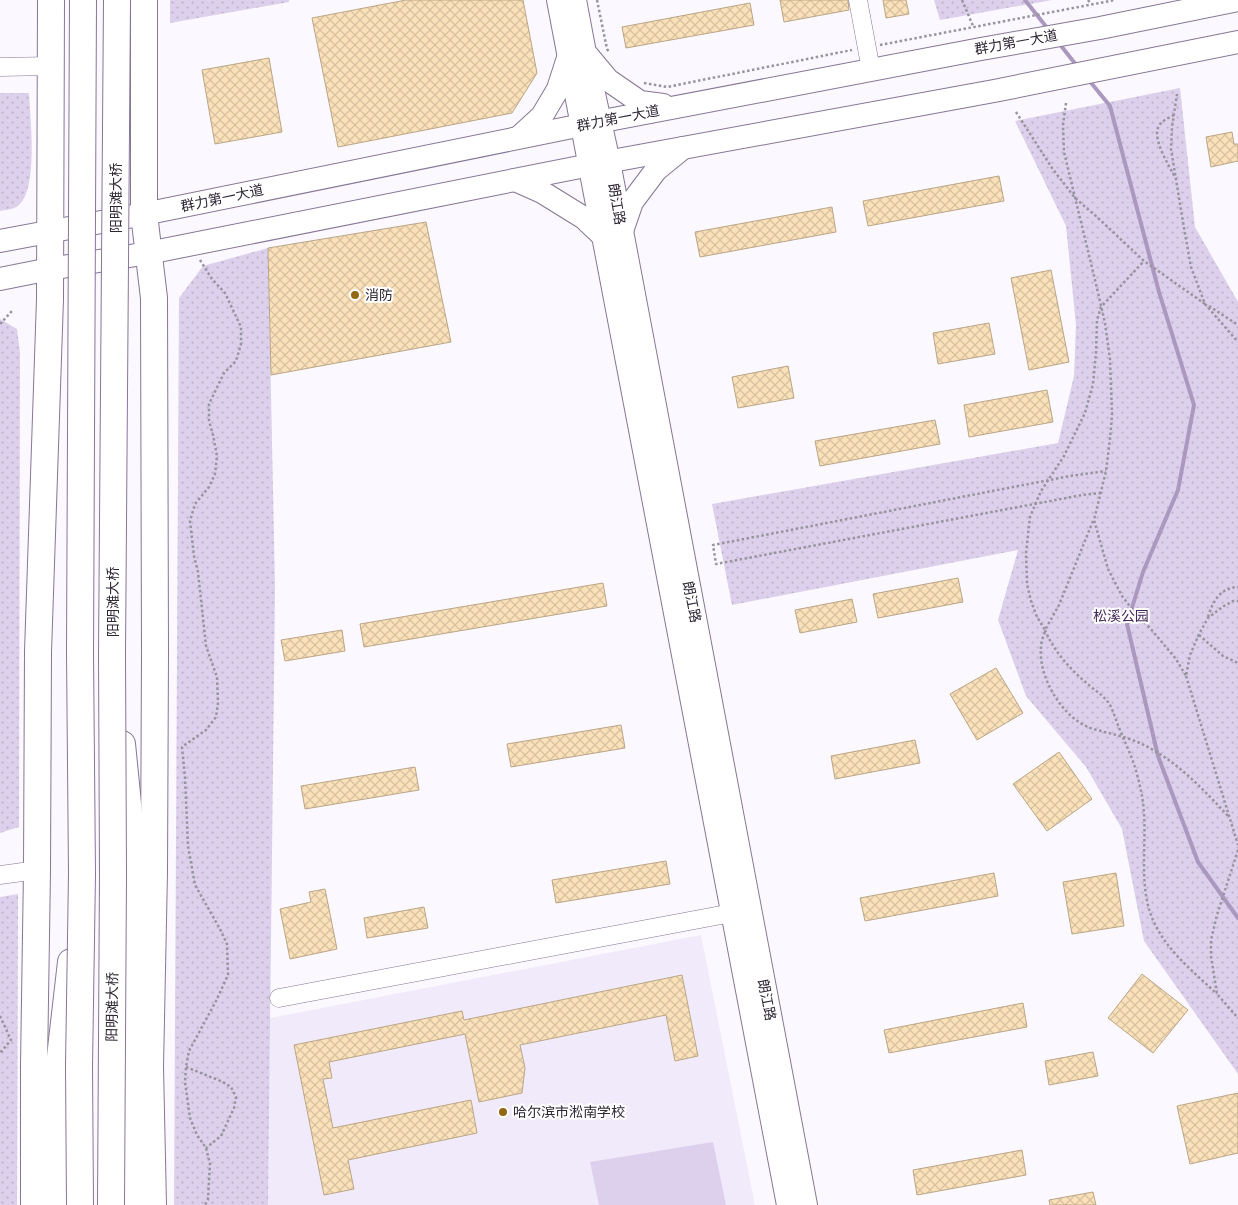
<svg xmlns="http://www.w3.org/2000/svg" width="1238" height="1205" viewBox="0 0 1238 1205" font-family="'IBM Plex Sans','Noto Sans SC',sans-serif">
	<defs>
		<pattern id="park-dots" width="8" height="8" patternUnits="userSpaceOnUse" patternTransform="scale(1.25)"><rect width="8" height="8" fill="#ddd0ec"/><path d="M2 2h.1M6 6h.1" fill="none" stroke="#beb3cb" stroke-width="1.8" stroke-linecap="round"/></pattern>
		<pattern id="building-cross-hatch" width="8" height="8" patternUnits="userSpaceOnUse" patternTransform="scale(1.25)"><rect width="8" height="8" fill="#fae1b9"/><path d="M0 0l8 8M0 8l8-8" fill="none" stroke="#d7c1a0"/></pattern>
	</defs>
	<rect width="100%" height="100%" fill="#fbf8ff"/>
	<polygon fill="#f1eafa" points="701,935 755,1205 268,1205 270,1018"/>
	<polygon fill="#ddd0ec" points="713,1142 726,1205 599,1205 590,1162"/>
	<g fill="url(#park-dots)">
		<polygon points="170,0 289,0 289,2 170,23"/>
		<polygon points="934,0 1052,0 940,20"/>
		<polygon points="1180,88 1195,227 1238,302 1238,1074 1144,941 1122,829 1086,767 1026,696 998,620 1018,550 732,605 712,504 1058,443 1074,376 1076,325 1066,226 1015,121"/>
		<path d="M0,93H29C30,117 39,190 18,206C14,209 5,210 0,211Z"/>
		<polygon points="268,248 275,588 268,1205 174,1205 179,298 203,266"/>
		<polygon points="0,319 17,329 20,353 19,827 0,833"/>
		<polygon points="18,894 17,1205 0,1205 0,897"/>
	</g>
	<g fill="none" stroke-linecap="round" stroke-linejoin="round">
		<g stroke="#ab98bf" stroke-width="4">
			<polyline points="1025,0 1048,29"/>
			<polyline points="1058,42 1077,66"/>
			<polyline points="1088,79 1110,106 1159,292 1194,405 1178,490 1143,572 1127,624 1158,756 1198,862 1238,918"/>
		</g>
	</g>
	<g fill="url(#building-cross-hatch)" stroke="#baa686">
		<polygon points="406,0 523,0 537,73 512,113 338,147 312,18"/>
		<polygon points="780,0 848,0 849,10 784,22"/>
		<polygon points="883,0 906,0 909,14 886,18"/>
		<polygon points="750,3 754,25 626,48 622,27"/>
		<polygon points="269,58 282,132 215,144 202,70"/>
		<polygon points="1232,132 1234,144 1238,144 1238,161 1211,167 1206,137"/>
		<polygon points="999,176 1004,201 868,226 863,201"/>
		<polygon points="832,207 836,232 700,257 695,232"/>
		<polygon points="426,222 451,342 271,375 268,248"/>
		<polygon points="1051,270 1069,362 1029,370 1011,278"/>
		<polygon points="989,323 995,354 938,364 933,333"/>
		<polygon points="788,366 794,398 738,408 732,377"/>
		<polygon points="1047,390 1053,422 969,437 964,405"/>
		<polygon points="935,420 940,444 820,466 815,441"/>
		<polygon points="958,578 963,602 878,618 873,594"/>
		<polygon points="603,583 607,606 364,647 360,624"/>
		<polygon points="852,599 857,622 800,633 795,610"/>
		<polygon points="342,630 345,651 285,661 281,640"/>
		<polygon points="996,668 1023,713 977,740 950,694"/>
		<polygon points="621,725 625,748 511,767 507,744"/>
		<polygon points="915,740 920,763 835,779 831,756"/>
		<polygon points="1059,752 1092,799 1047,831 1013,784"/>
		<polygon points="415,767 419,790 305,809 301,786"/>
		<polygon points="666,861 670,884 556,903 552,880"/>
		<polygon points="994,873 998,896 865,921 860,898"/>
		<polygon points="1116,873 1124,926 1072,934 1063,882"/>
		<polygon points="325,889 337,949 290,959 280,909 311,902 309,892"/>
		<polygon points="424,907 428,928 367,938 364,918"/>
		<polygon points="1142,974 1188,1010 1153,1053 1108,1018"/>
		<polygon points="682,975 698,1056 675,1061 666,1015 520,1045 525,1068 522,1093 479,1102 465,1034 329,1062 332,1078 323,1079 333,1128 471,1100 477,1133 348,1160 354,1189 324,1195 294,1045 462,1011 464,1020"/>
		<polygon points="1023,1003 1027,1027 889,1053 884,1030"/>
		<polygon points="1093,1052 1098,1076 1049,1085 1045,1061"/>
		<polygon points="1238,1093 1238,1153 1190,1164 1177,1106"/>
		<polygon points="1022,1150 1026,1175 917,1195 913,1170"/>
		<polygon points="1093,1192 1096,1205 1050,1205 1049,1200"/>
	</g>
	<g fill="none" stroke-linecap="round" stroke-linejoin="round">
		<defs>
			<g id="minor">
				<polyline points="858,0 871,70"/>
				<polyline points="0,67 51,66"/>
				<polyline points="0,875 37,870"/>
				<polyline points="279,998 732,913"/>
			</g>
			<g id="major">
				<polyline points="558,0 788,1205"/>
				<polyline points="575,0 585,53 609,162 806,1205"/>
				<polyline points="588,56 608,80 640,102 663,105"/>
				<polyline points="519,137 542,116 558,89 568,58"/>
				<polyline points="515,180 542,192 584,218 603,236"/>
				<polyline points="622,231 632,202 656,170 683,148"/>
				<polyline points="0,241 144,214 582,125 981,49 1100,28 1238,0"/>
				<polyline points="0,279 50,269 148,253 590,165 994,91 1238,42"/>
			</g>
			<g id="highway">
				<polyline points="144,0 144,214 154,298 155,653 154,872 150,1067 153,1205"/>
				<polyline points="122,744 129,814 131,1067 135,1205"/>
				<polyline points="34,1205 34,1065 37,870 38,652 50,299 51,0"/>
				<polyline points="55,1205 59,1066 71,962"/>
			</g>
		</defs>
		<use href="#minor" stroke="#867796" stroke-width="19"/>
		<use href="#major" stroke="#867796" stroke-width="24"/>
		<use href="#highway" stroke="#867796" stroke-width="28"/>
		<g stroke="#98949e" stroke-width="2.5" stroke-dasharray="2.5 2.5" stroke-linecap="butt">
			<polyline points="597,0 607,49 609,52"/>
			<polyline points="962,0 973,26"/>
			<polyline points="1088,0 1091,4"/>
			<polyline points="880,45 1115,0"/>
			<polyline points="644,83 667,87 852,50"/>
			<polyline points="1066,103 1063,125 1064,152 1096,284 1105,323 1110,359 1112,415 1110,439 1106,471 1094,520 1108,569 1122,596 1136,614 1150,628 1176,659 1186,676 1190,655 1199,634 1208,618 1224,606 1233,601 1238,601"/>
			<polyline points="1016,112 1052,168 1075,198 1097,217 1144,261 1205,304 1191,267 1184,228 1171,149 1172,127 1177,94"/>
			<path d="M1174,115C1169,118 1160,121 1158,128C1153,140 1169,166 1175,177"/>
			<polyline points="200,260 212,279 225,293 241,327 241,344 236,361 224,373 209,404 209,421 213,435 217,456 215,474 209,487 195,504 190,521 194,556 198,572 206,646 217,677 218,703 216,717 206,730 182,747 185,777 188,846 195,885 220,929 227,944 228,975 216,1001 189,1051 186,1067 185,1082 190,1118 197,1135 206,1148 210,1164 208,1199 205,1205"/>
			<polyline points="1205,304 1238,342"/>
			<polyline points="1209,306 1238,325"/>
			<polyline points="0,324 12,311"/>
			<polyline points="1101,493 1082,495 716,564 713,545 1070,476 1106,471"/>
			<polyline points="1093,521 1059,605 1045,630 1037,617 1031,601 1027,584 1026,553 1030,517 1041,491 1064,456 1085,413 1093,384 1096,353 1097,320 1101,307 1144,261"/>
			<path d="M1208,617C1213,601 1220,588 1238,587"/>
			<path d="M1045,630C1054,652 1072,671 1090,686C1098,693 1106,697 1111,707C1115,716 1118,726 1122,735C1124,740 1126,744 1128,749C1135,764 1139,781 1142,796C1150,841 1134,889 1158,930C1172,955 1197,975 1217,994"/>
			<path d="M1045,632C1043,637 1041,642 1041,647C1038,675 1060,714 1086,726C1091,729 1098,730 1104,732C1118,735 1132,739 1144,745C1178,762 1204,790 1229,817"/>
			<polyline points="1199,635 1223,656 1238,663"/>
			<polyline points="1186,676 1238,845"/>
			<polyline points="1238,850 1217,915 1211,940 1211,956 1217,994 1238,1018"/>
			<polyline points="0,1016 11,1040 0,1053"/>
			<polyline points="186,1067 223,1082 231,1087 236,1097 234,1108 221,1136 206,1148"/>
		</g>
		<use href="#minor" stroke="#fff" stroke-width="18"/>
		<use href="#major" stroke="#fff" stroke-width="22"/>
		<use href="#highway" stroke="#fff" stroke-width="26"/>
		<defs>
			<g id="highway-bridge">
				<polyline points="80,1205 79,1066 82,874 80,653 83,0"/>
				<polyline points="111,1205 113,874 112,653 117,0"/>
			</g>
		</defs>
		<use href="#highway-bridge" stroke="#867796" stroke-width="28" stroke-linecap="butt"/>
		<use href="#highway-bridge" stroke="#fff" stroke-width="26"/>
	</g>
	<g fill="#926812" stroke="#fff" stroke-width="2">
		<circle cx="355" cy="295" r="5"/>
		<circle cx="503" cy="1112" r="5"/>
	</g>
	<g text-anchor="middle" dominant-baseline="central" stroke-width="4" stroke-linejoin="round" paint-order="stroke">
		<g font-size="14" fill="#2d2734" stroke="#fff">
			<text transform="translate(1016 42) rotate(-10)">群力第一大道</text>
			<text transform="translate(618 118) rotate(-11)">群力第一大道</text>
			<text transform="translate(116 198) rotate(-90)">阳明滩大桥</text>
			<text transform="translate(222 198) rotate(-12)">群力第一大道</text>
			<text transform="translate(617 204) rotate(80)">朗江路</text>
			<text transform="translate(113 602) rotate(-90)">阳明滩大桥</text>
			<text transform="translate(692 602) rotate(79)">朗江路</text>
			<text transform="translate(767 1000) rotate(79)">朗江路</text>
			<text transform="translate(112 1007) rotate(-89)">阳明滩大桥</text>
		</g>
		<g font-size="14" fill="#2d2734" stroke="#fff" text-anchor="start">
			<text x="365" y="295">消防</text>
			<text x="513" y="1112">哈尔滨市淞南学校</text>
		</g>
		<g font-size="14" fill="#442a5c" stroke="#fff">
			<text x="1121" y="616">松溪公园</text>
		</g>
	</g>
</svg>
